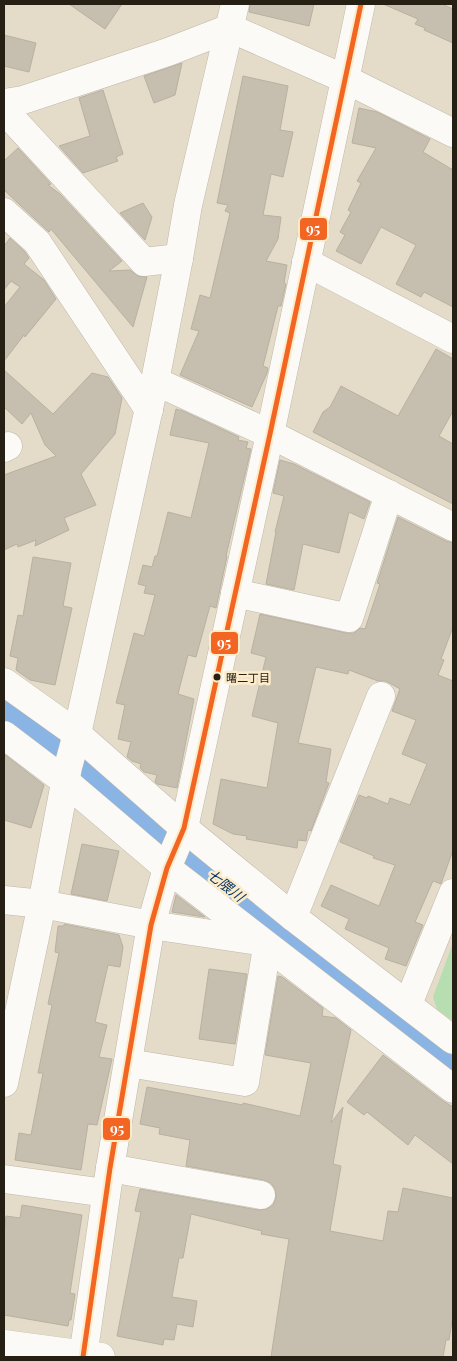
<svg xmlns="http://www.w3.org/2000/svg" width="457" height="1361" viewBox="0 0 457 1361" font-family="'Playfair Display','Noto Sans JP',serif">
	<rect width="100%" height="100%" fill="#e4dbc8"/>
	<polygon fill="#b6deb0" points="453,943 453,1021 437,1009 433,997"/>
	<g fill="#8ab4e3">
		<polygon points="103,770 164,821 158,839 96,793"/>
		<polygon points="197,851 453,1050 453,1075 187,868"/>
	</g>
	<g fill="none" stroke-linecap="round" stroke-linejoin="round">
		<polyline stroke="#8ab4e3" stroke-width="44" points="4,705 240,895"/>
	</g>
	<g fill="#c6bfb0" stroke="#b8b1a2">
		<polygon points="69,4 122,4 105,29"/>
		<polygon points="250,4 314,4 309,26 249,12"/>
		<polygon points="383,4 442,4 453,9 453,43 424,30 425,28 415,24 418,19"/>
		<polygon points="4,35 36,43 29,72 4,66"/>
		<polygon points="182,63 175,95 154,103 144,76"/>
		<polygon points="243,76 288,86 280,130 293,132 283,177 271,174 263,215 281,217 278,239 266,261 287,265 284,283 286,284 281,306 278,306 263,366 268,368 267,373 252,407 180,375 199,331 191,329 200,295 210,298 230,213 225,211 228,205 217,203"/>
		<polygon points="103,90 123,154 116,157 118,161 83,173 59,146 90,136 79,98"/>
		<polygon points="359,108 377,112 430,139 423,152 453,170 453,307 424,292 421,297 396,284 416,245 381,227 361,264 336,251 345,235 340,232 351,212 348,210 361,183 357,181 376,148 352,143"/>
		<polygon points="18,148 51,184 48,185 60,194 122,261 109,271 130,270 138,276 147,277 133,327 51,229 49,232 4,190 4,161"/>
		<polygon points="143,203 152,217 145,240 120,213"/>
		<polygon points="10,238 25,252 29,258 24,264 44,280 56,299 25,337 24,335 4,361 4,307 20,287 11,281 4,290 4,246"/>
		<polygon points="436,349 453,359 453,411 439,436 453,444 453,504 313,432 323,412 330,407 341,386 398,416"/>
		<polygon points="4,370 53,414 92,373 108,377 122,398 115,434 81,474 96,505 64,518 69,530 35,546 36,540 18,547 17,544 4,550 4,475 56,456 45,445 31,413 22,424 4,407"/>
		<polygon points="176,409 183,411 239,437 238,440 248,442 246,448 251,449 226,556 227,556 216,608 210,606 196,657 188,655 178,694 194,699 177,788 157,784 155,782 157,775 144,772 140,768 141,764 132,761 127,757 131,742 118,739 125,705 116,703 134,633 144,636 155,595 144,593 146,586 138,584 143,565 152,567 155,556 157,556 168,512 191,518 209,443 170,435"/>
		<polygon points="280,460 294,464 370,502 364,519 349,512 339,553 303,544 294,590 266,584 276,532 275,532 284,496 273,493"/>
		<polygon points="398,517 446,541 453,543 453,627 441,659 444,660 438,675 453,681 453,850 441,884 433,881 415,922 423,925 406,966 385,959 389,948 345,929 349,919 321,906 331,885 379,906 395,865 373,858 374,856 340,842 359,795 367,798 368,796 388,804 390,798 410,805 427,764 402,754 416,720 392,711 400,689 386,681 378,681 349,670 348,674 316,667 298,743 331,749 326,782 329,783 311,831 308,830 306,841 298,840 297,848 246,839 247,836 233,834 213,824 221,779 267,788 278,723 252,716 266,657 251,653 260,614 346,633 354,633 360,628 365,629 380,584 377,583"/>
		<polygon points="33,557 71,563 63,606 72,608 55,685 30,680 16,670 18,658 10,656 18,615 23,616"/>
		<polygon points="4,754 44,785 31,828 4,820"/>
		<polygon points="82,844 119,851 107,901 71,894"/>
		<polygon points="176,895 205,917 172,912"/>
		<polygon points="64,924 119,935 123,947 120,967 108,965 95,1022 107,1025 99,1057 112,1059 97,1125 88,1124 81,1170 15,1160 19,1133 31,1135 43,1073 38,1073 52,1005 48,1004 59,953 55,952 58,926 64,926"/>
		<polygon points="209,969 247,974 235,1044 199,1039"/>
		<polygon points="278,976 282,977 323,1008 322,1016 336,1018 351,1030 331,1123 343,1107 333,1164 341,1166 330,1231 383,1241 388,1211 398,1212 403,1188 453,1198 453,1315 449,1340 446,1340 443,1357 271,1357 289,1239 261,1234 262,1231 191,1214 183,1258 179,1258 172,1297 197,1301 193,1327 177,1324 174,1340 164,1339 163,1345 117,1336 141,1212 135,1211 140,1189 258,1210 267,1209 273,1205 276,1198 275,1189 271,1183 264,1180 186,1166 190,1140 159,1134 160,1128 140,1124 147,1087 243,1105 243,1103 300,1116 311,1063 265,1055"/>
		<polygon points="383,1055 443,1101 453,1107 453,1164 415,1135 408,1145 367,1112 364,1115 347,1102"/>
		<polygon points="22,1205 82,1215 70,1293 75,1294 71,1320 69,1320 68,1326 4,1315 4,1234 6,1216 20,1218"/>
	</g>
	<g fill="none" stroke-linecap="round" stroke-linejoin="round">
		<defs>
			<g id="minor">
				<polyline points="4,103 23,100 168,52 230,28 345,79 453,133"/>
				<polyline points="4,110 144,262 179,258"/>
				<polyline points="4,212 37,242 149,410"/>
				<polyline points="306,262 453,339"/>
				<polyline points="155,381 270,434 453,527"/>
				<polyline points="4,448 8,446"/>
				<polyline points="235,593 349,618 389,494"/>
				<polyline points="4,682 77,734 184,828 293,917 453,1040"/>
				<polyline points="4,735 66,782 167,868 453,1089"/>
				<polyline points="4,900 42,904 151,925 259,941"/>
				<polyline points="293,917 381,696"/>
				<polyline points="408,1004 453,893"/>
				<polyline points="128,1063 245,1082 267,947"/>
				<polyline points="4,1083 42,904 68,767 77,734 155,381 179,258 188,205 235,4"/>
				<polyline points="110,1168 261,1195"/>
				<polyline points="4,1179 106,1193"/>
				<polyline points="4,1344 101,1357"/>
				<polyline points="83,1357 110,1168 151,925 167,868 184,828 270,434 361,4"/>
			</g>
		</defs>
		<use href="#minor" stroke="#bfb8aa" stroke-width="29"/>
		<use href="#minor" stroke="#fbfaf7" stroke-width="28"/>
		<defs>
			<polyline id="bus-1" points="83,1357 110,1168 151,925 167,868 184,828 270,434 361,4"/>
		</defs>
		<use href="#bus-1" stroke="#fcecca" stroke-width="9"/>
		<use href="#bus-1" stroke="#f26522" stroke-width="5"/>
	</g>
	<circle fill="#262014" stroke="#fcecca" stroke-width="2" cx="217" cy="677" r="4.5"/>
	<g text-anchor="middle" dominant-baseline="central" stroke-width="5" stroke-linejoin="round" paint-order="stroke">
		<g font-size="11" fill="#262014" stroke="#fcecca" text-anchor="start">
			<text x="226" y="677">曙二丁目</text>
		</g>
		<g font-size="14" font-style="italic" fill="#0b3867" stroke="#fcecca">
			<text transform="translate(226 885) rotate(38)">七隈川</text>
		</g>
	</g>
	<g stroke="#fcecca" stroke-width="2">
		<rect x="299" y="217" width="29" height="24" rx="5" fill="#f26522"/>
		<rect x="210" y="631" width="29" height="24" rx="5" fill="#f26522"/>
		<rect x="102" y="1117" width="29" height="24" rx="5" fill="#f26522"/>
	</g>
	<g font-size="14" text-anchor="middle" font-weight="bold" fill="#fff">
		<text x="313" y="234">95</text>
		<text x="224" y="648">95</text>
		<text x="117" y="1134">95</text>
	</g>
	<rect width="457" height="1361" fill="none" stroke="#262014" stroke-width="10"/>
</svg>
